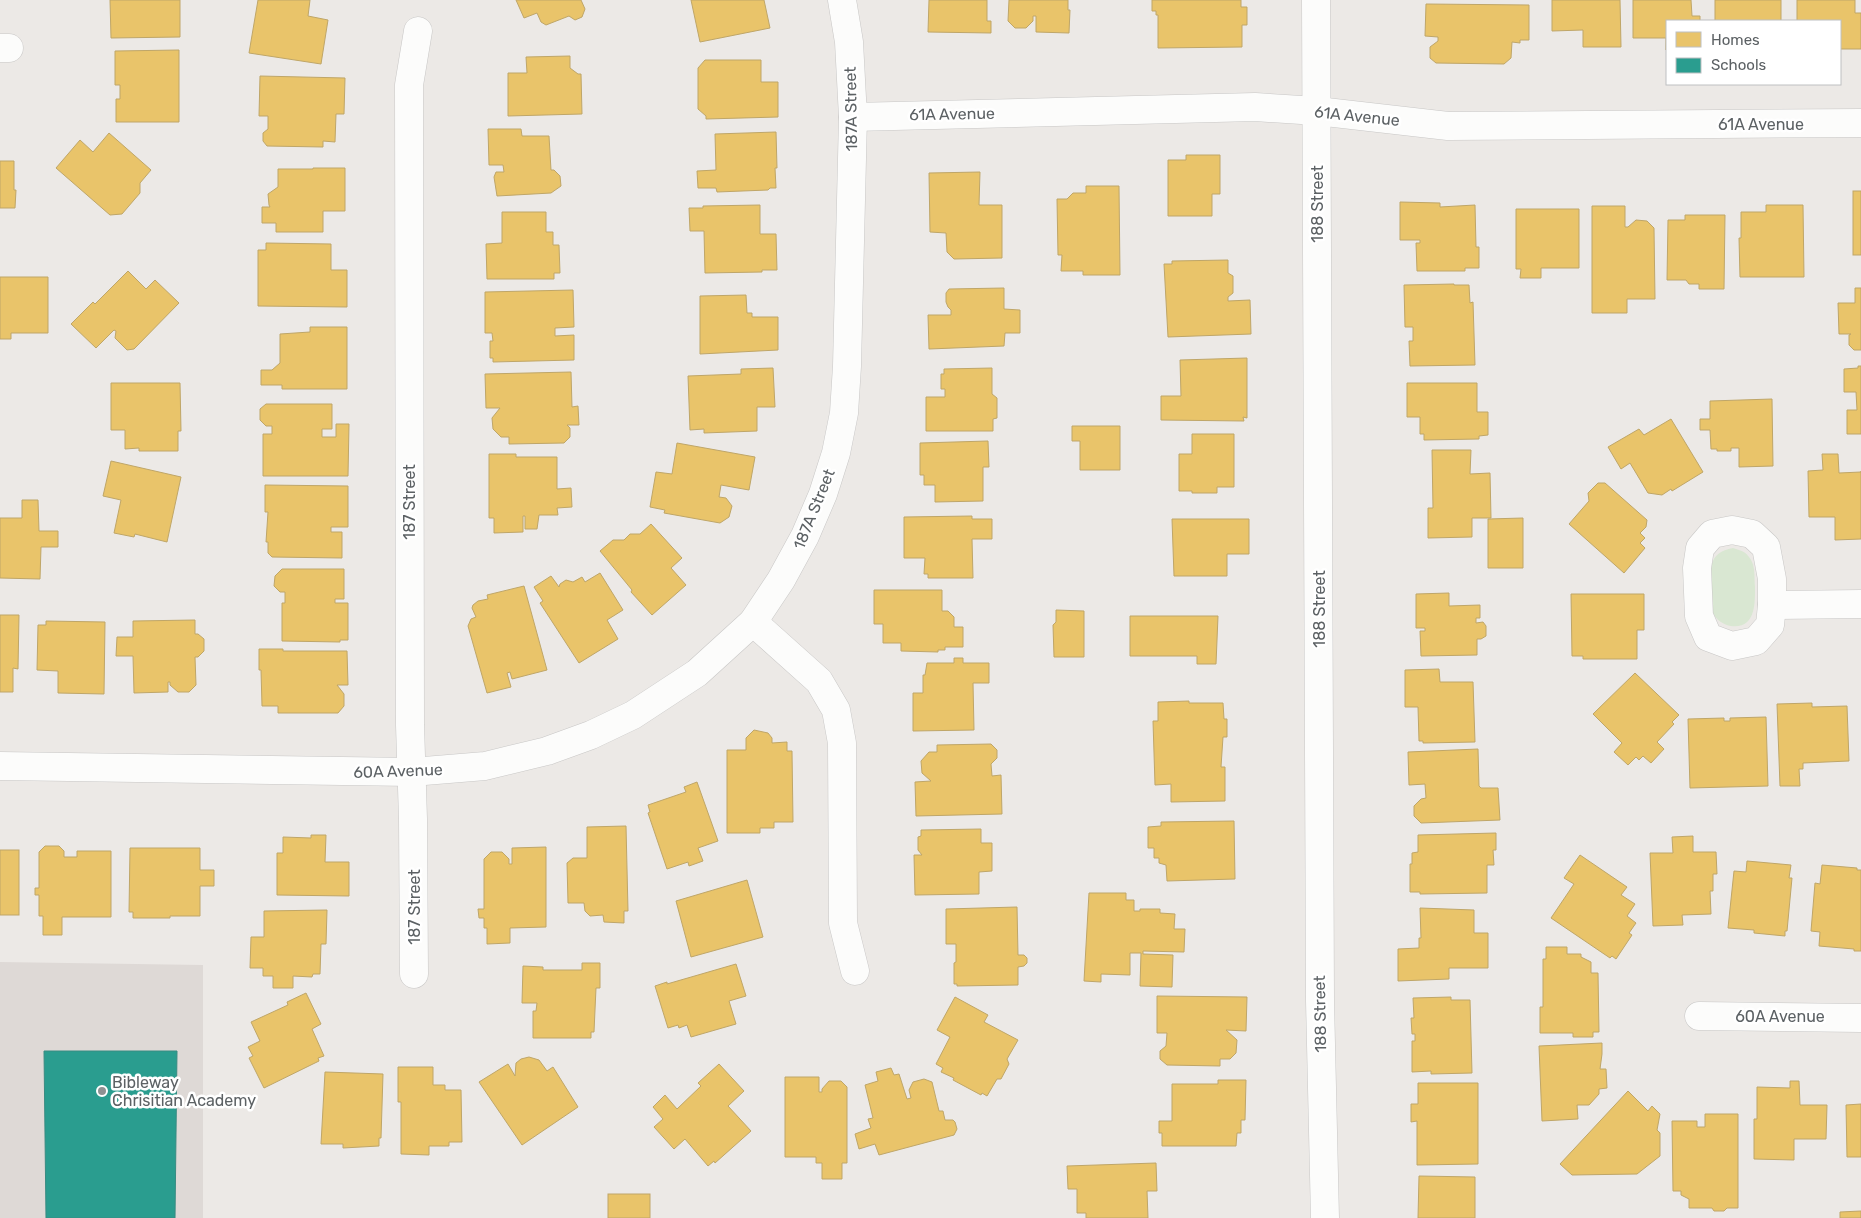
<svg xmlns="http://www.w3.org/2000/svg" width="1861" height="1218" viewBox="0 0 1861 1218" font-family="Rubik,sans-serif">
	<rect width="100%" height="100%" fill="#ece9e6"/>
	<polygon fill="#ded9d6" points="0,962 203,965 203,1218 0,1218"/>
	<path fill="#d9e7d2" d="M1733,548C1739,550 1745,551 1749,557C1756,565 1754,577 1755,587C1755,603 1756,629 1731,626C1724,625 1716,620 1713,613C1711,606 1712,597 1711,590C1710,570 1708,552 1733,548Z"/>
	<g fill="#e9c46a" stroke="#bfa668">
		<polygon points="110,0 180,0 180,37 111,38"/>
		<polygon points="258,0 310,0 308,16 328,20 321,64 249,53"/>
		<polygon points="516,0 581,0 585,9 582,17 575,20 569,16 546,25 541,22 537,13 524,18"/>
		<polygon points="691,0 764,0 770,28 700,42"/>
		<polygon points="929,0 987,0 987,21 991,21 991,33 928,32"/>
		<polygon points="1009,0 1068,0 1068,10 1070,10 1069,33 1036,32 1036,16 1033,16 1033,21 1026,28 1015,28 1008,21"/>
		<polygon points="1152,0 1241,0 1241,7 1247,7 1247,25 1242,25 1242,47 1158,48 1158,15 1156,15 1156,11 1152,11"/>
		<polygon points="1552,0 1620,0 1621,47 1583,47 1583,30 1552,31"/>
		<polygon points="1633,0 1691,0 1692,16 1700,16 1700,21 1667,21 1666,50 1666,38 1633,38"/>
		<rect x="1715" y="0" width="66" height="21"/>
		<polygon points="1797,0 1855,0 1855,13 1861,13 1861,49 1840,49 1840,21 1797,21"/>
		<polygon points="1426,4 1529,5 1529,40 1520,40 1520,43 1512,42 1511,58 1504,64 1436,63 1430,58 1430,47 1438,41 1438,37 1425,36"/>
		<polygon points="179,50 179,122 116,122 116,99 120,99 120,85 115,85 115,51"/>
		<polygon points="570,56 570,68 578,74 581,74 582,114 508,116 508,73 527,73 526,57"/>
		<polygon points="705,60 761,60 761,82 778,82 778,117 706,119 706,116 698,109 698,68"/>
		<polygon points="260,76 345,78 344,114 336,114 335,142 323,141 323,147 267,146 263,141 263,133 268,129 268,116 259,116"/>
		<polygon points="488,129 521,129 522,136 549,136 551,170 554,170 560,176 561,186 551,193 497,196 494,177 496,172 504,172 503,165 489,165"/>
		<polygon points="776,132 777,168 775,168 776,188 770,188 768,190 717,192 716,188 698,188 697,171 716,170 715,134"/>
		<polygon points="109,133 151,170 140,183 140,193 122,214 110,215 56,168 80,140 93,152"/>
		<polygon points="1186,155 1220,155 1220,194 1212,194 1212,216 1168,216 1168,160 1186,160"/>
		<polygon points="0,161 14,161 14,190 16,190 15,208 0,208"/>
		<polygon points="313,168 345,168 345,211 323,211 323,232 276,232 276,223 262,223 262,207 270,207 269,205 268,194 278,187 278,169 313,169"/>
		<polygon points="980,172 979,205 1002,205 1002,258 954,259 947,252 946,233 930,232 929,173"/>
		<polygon points="1086,186 1119,186 1120,275 1083,275 1083,271 1061,271 1062,255 1058,255 1057,199 1067,199 1073,193 1086,193"/>
		<rect x="1853" y="191" width="8" height="64"/>
		<polygon points="1400,202 1440,203 1440,207 1475,205 1476,247 1479,247 1479,268 1465,268 1465,271 1417,271 1416,243 1420,243 1420,240 1400,240"/>
		<polygon points="760,205 760,234 776,234 777,270 762,270 762,272 705,273 704,231 690,231 689,208 703,208 703,206"/>
		<polygon points="1766,205 1803,205 1804,277 1740,277 1739,238 1741,238 1741,212 1766,212"/>
		<polygon points="1592,206 1625,206 1625,227 1628,227 1636,220 1647,221 1654,228 1655,299 1627,299 1627,313 1592,313"/>
		<polygon points="1516,209 1579,209 1579,268 1541,268 1541,278 1520,278 1521,269 1516,269"/>
		<polygon points="502,212 546,212 546,232 553,232 553,245 559,245 560,273 554,273 554,279 487,279 486,244 502,243"/>
		<polygon points="1685,215 1725,215 1724,289 1699,289 1699,284 1689,284 1686,280 1667,280 1668,220 1685,220"/>
		<polygon points="266,243 331,244 331,270 347,270 347,307 258,306 258,250 266,250"/>
		<polygon points="1228,260 1228,273 1233,276 1233,293 1228,297 1228,301 1250,300 1251,334 1168,337 1164,264 1172,264 1172,261"/>
		<polygon points="128,271 146,289 155,280 179,303 134,349 127,350 115,338 116,331 114,330 96,348 71,324 93,302 95,304"/>
		<polygon points="0,277 48,277 48,333 11,333 11,339 0,339"/>
		<polygon points="1454,284 1454,285 1469,285 1470,303 1473,302 1475,365 1410,366 1409,341 1413,341 1413,327 1405,327 1404,285"/>
		<polygon points="1004,288 1004,309 1020,310 1020,333 1005,333 1004,346 929,349 928,315 951,315 951,310 948,307 946,302 946,293 949,289"/>
		<polygon points="1855,288 1861,288 1861,350 1854,350 1849,345 1849,335 1851,334 1839,334 1838,303 1855,303"/>
		<polygon points="573,290 574,327 555,328 555,336 574,335 574,360 493,362 493,358 490,358 490,341 493,341 492,333 485,333 485,292"/>
		<polygon points="746,295 747,313 752,313 752,317 778,317 778,350 700,354 700,296"/>
		<polygon points="310,327 347,327 347,389 282,389 282,385 261,385 261,370 272,370 280,363 280,334 310,332"/>
		<polygon points="1247,358 1247,418 1243,417 1244,421 1161,420 1161,396 1181,396 1180,360"/>
		<polygon points="1858,366 1861,366 1861,434 1847,434 1847,410 1857,410 1856,392 1844,392 1844,369 1858,368"/>
		<polygon points="773,368 775,407 757,407 757,431 704,433 704,429 690,430 688,376 741,374 741,369"/>
		<polygon points="992,368 992,394 997,398 997,418 993,419 993,431 926,431 926,397 945,397 945,389 941,389 941,374 944,374 944,369"/>
		<polygon points="571,372 572,407 578,406 579,425 567,425 570,428 570,437 564,443 509,444 509,437 501,437 493,429 492,418 500,408 486,408 485,374"/>
		<polygon points="111,383 180,383 181,431 178,431 178,451 139,451 139,448 125,449 125,430 111,430"/>
		<polygon points="1407,383 1477,383 1477,412 1488,412 1488,435 1479,436 1479,439 1424,440 1424,434 1420,434 1420,417 1407,417"/>
		<polygon points="1772,399 1773,466 1739,467 1739,448 1731,448 1731,451 1717,451 1717,449 1711,449 1710,430 1700,430 1700,419 1710,419 1710,401"/>
		<polygon points="266,404 332,404 332,429 322,429 322,437 336,437 336,424 349,424 348,476 263,476 263,434 272,434 272,426 266,426 260,420 260,409"/>
		<polygon points="1671,419 1703,472 1672,491 1671,489 1662,495 1648,493 1630,463 1621,469 1608,447 1639,429 1644,435"/>
		<polygon points="1072,426 1120,426 1120,470 1080,470 1080,441 1072,441"/>
		<polygon points="1192,434 1234,434 1234,487 1217,487 1217,493 1192,493 1192,491 1179,491 1179,454 1192,454"/>
		<polygon points="988,441 989,467 983,467 983,501 935,502 935,485 924,485 924,475 920,475 920,443"/>
		<polygon points="677,443 755,457 749,490 721,485 719,497 726,498 732,506 729,517 720,523 664,513 665,510 650,507 656,472 672,474"/>
		<polygon points="1432,450 1471,450 1470,474 1490,473 1491,518 1472,518 1472,537 1428,538 1428,508 1433,508"/>
		<polygon points="489,454 516,454 516,457 557,457 557,489 571,488 572,507 557,508 558,515 539,515 537,529 525,529 525,516 523,516 523,532 494,533 494,518 489,518"/>
		<polygon points="1822,454 1838,454 1839,473 1861,472 1861,471 1861,539 1835,540 1835,517 1809,517 1808,471 1823,470"/>
		<polygon points="111,461 181,477 167,542 135,534 134,537 114,533 121,500 103,496"/>
		<polygon points="1598,483 1605,483 1647,520 1646,527 1640,533 1645,538 1640,543 1645,548 1624,573 1569,524 1589,501 1588,493"/>
		<polygon points="265,485 348,486 348,527 331,527 331,532 342,532 342,558 272,557 268,553 268,542 266,542 268,512 265,512"/>
		<polygon points="22,500 38,500 39,531 58,531 58,547 41,547 40,579 0,578 0,518 22,518"/>
		<polygon points="972,516 972,519 992,519 992,539 972,539 973,578 928,578 928,574 924,574 925,558 904,558 904,517"/>
		<polygon points="1523,518 1523,568 1488,568 1488,519"/>
		<polygon points="1172,519 1249,519 1249,554 1227,554 1227,576 1174,576"/>
		<polygon points="651,524 682,558 671,568 686,585 652,615 631,592 632,590 600,551 613,540 624,540 630,534 640,534"/>
		<polygon points="282,569 344,569 344,599 335,599 335,603 348,603 348,640 340,640 340,642 282,641 282,603 285,603 285,592 280,592 274,586 275,576"/>
		<polygon points="600,573 623,610 607,620 618,639 579,663 540,603 543,601 534,587 551,576 559,587 560,584 566,580 573,582 582,577 585,582"/>
		<polygon points="524,586 547,670 512,679 510,672 507,673 511,687 487,693 468,626 471,619 476,617 472,608 473,605 478,601 488,599 487,595"/>
		<polygon points="874,590 942,590 942,611 948,611 954,617 954,627 963,627 963,647 945,647 945,650 938,650 938,652 901,651 901,643 883,643 883,624 874,624"/>
		<polygon points="1449,593 1449,606 1480,605 1480,618 1476,618 1476,623 1483,622 1486,626 1486,636 1481,639 1477,639 1477,655 1421,656 1420,631 1425,631 1425,628 1416,628 1416,594"/>
		<polygon points="1571,594 1644,594 1644,630 1637,630 1637,659 1583,659 1583,656 1572,656"/>
		<polygon points="1056,610 1084,611 1084,657 1054,657 1053,625 1056,622"/>
		<polygon points="0,615 19,615 18,669 13,668 13,692 0,692"/>
		<polygon points="1130,616 1218,616 1216,664 1197,664 1197,656 1130,656"/>
		<polygon points="195,620 195,634 198,634 204,639 204,651 198,657 195,657 196,685 189,692 178,692 170,685 170,682 168,682 168,692 134,693 133,656 116,656 117,637 133,637 133,621"/>
		<polygon points="46,621 105,622 104,694 58,693 58,671 37,670 38,625 46,625"/>
		<polygon points="259,649 283,649 283,651 347,651 348,685 337,685 344,694 344,706 338,713 278,713 278,706 262,706 261,670 259,670"/>
		<polygon points="954,658 963,658 963,663 989,663 989,683 973,683 974,730 913,731 913,693 923,693 923,675 925,675 927,663 954,663"/>
		<polygon points="1439,669 1440,682 1473,682 1475,742 1423,743 1423,741 1419,741 1418,707 1405,707 1405,670"/>
		<polygon points="1635,673 1679,715 1672,722 1674,724 1657,742 1664,749 1651,763 1643,756 1639,760 1636,757 1628,765 1614,752 1622,743 1593,714"/>
		<polygon points="1189,701 1189,703 1223,703 1224,719 1227,719 1227,737 1223,737 1221,767 1225,767 1225,801 1171,802 1171,784 1155,785 1153,721 1158,721 1158,702"/>
		<polygon points="1812,703 1812,707 1847,706 1849,761 1803,763 1803,769 1799,769 1800,786 1780,786 1777,704"/>
		<polygon points="1766,717 1768,786 1690,788 1688,719 1724,718 1724,721 1730,721 1730,718"/>
		<polygon points="754,730 768,733 772,738 772,743 787,742 787,751 792,751 793,822 774,822 774,828 760,828 760,833 727,833 727,750 746,750 746,738"/>
		<polygon points="991,744 997,750 997,758 991,764 992,776 1001,775 1002,814 916,816 915,782 931,781 922,773 921,761 929,752 937,752 937,745"/>
		<polygon points="1478,749 1479,786 1481,788 1498,788 1500,820 1421,823 1414,816 1414,806 1421,799 1426,798 1425,784 1409,785 1408,752"/>
		<polygon points="697,782 718,841 698,848 703,861 689,866 688,862 667,869 648,813 650,812 648,805 686,792 684,787"/>
		<polygon points="1234,821 1235,879 1167,881 1166,865 1159,863 1159,858 1154,858 1154,848 1148,848 1148,827 1161,826 1161,822"/>
		<polygon points="626,826 628,911 624,911 624,923 604,922 603,915 590,916 585,911 584,903 568,903 567,863 573,858 587,858 587,827"/>
		<polygon points="981,829 981,843 992,843 992,871 979,872 979,894 915,895 914,855 922,855 918,850 918,837 921,836 921,830"/>
		<polygon points="1496,833 1496,850 1493,850 1494,865 1487,865 1487,893 1420,894 1420,892 1410,892 1410,864 1412,864 1412,853 1418,852 1418,835"/>
		<polygon points="311,835 326,835 325,862 349,862 349,896 277,895 277,853 283,853 283,837 311,838"/>
		<polygon points="1693,836 1693,852 1716,852 1717,874 1713,874 1713,891 1710,891 1711,914 1682,915 1683,925 1653,926 1650,853 1673,853 1672,837"/>
		<polygon points="45,846 59,846 64,851 64,857 77,857 77,851 111,851 111,917 62,917 62,935 43,935 43,916 39,916 39,895 35,895 35,888 39,888 39,852"/>
		<polygon points="546,847 546,927 510,928 510,943 487,944 487,928 484,928 484,918 479,918 478,909 484,909 484,859 491,852 502,852 509,859 509,864 512,864 512,848"/>
		<polygon points="130,848 200,848 200,870 214,870 214,886 200,886 200,916 170,916 170,918 133,918 133,912 129,912"/>
		<rect x="0" y="850" width="19" height="65"/>
		<polygon points="1580,855 1627,887 1621,895 1635,904 1627,916 1636,923 1629,933 1632,935 1616,959 1612,956 1610,958 1551,918 1574,884 1564,878"/>
		<polygon points="1747,861 1791,865 1789,878 1792,878 1787,931 1785,931 1785,936 1754,933 1754,930 1728,928 1734,871 1746,872"/>
		<polygon points="1822,865 1857,868 1857,870 1861,870 1861,951 1854,951 1854,949 1819,946 1820,932 1811,931 1815,883 1820,884"/>
		<polygon points="747,880 763,937 691,957 676,901"/>
		<polygon points="1089,893 1126,893 1126,900 1134,900 1134,911 1140,911 1140,909 1160,909 1160,913 1175,914 1174,929 1185,929 1184,952 1143,951 1143,954 1173,955 1172,987 1140,986 1141,953 1130,953 1130,975 1101,974 1101,982 1084,981"/>
		<polygon points="1017,907 1018,955 1024,955 1027,958 1027,963 1024,966 1018,967 1018,985 957,986 957,984 954,984 954,963 956,962 956,944 946,944 946,909"/>
		<polygon points="1420,908 1474,910 1474,933 1488,933 1488,968 1449,968 1449,979 1398,981 1398,949 1419,948 1419,938 1421,938"/>
		<polygon points="327,910 326,944 321,944 320,974 313,974 312,977 293,976 293,988 273,988 273,976 263,976 263,968 250,968 251,937 264,937 264,911"/>
		<polygon points="1546,947 1567,947 1567,954 1581,954 1581,957 1591,962 1591,973 1598,973 1599,1032 1593,1032 1593,1037 1573,1037 1573,1033 1540,1033 1540,1007 1543,1007 1543,959 1546,959"/>
		<polygon points="582,963 600,963 600,988 596,988 594,1032 591,1032 591,1038 533,1038 533,1011 536,1011 537,1003 522,1003 523,966 543,967 543,970 582,970"/>
		<polygon points="736,964 746,996 729,1001 736,1024 691,1037 687,1025 679,1028 678,1025 668,1028 655,986 667,982 667,984"/>
		<polygon points="306,993 321,1024 312,1029 324,1056 318,1058 319,1061 264,1088 249,1058 253,1056 248,1047 260,1041 251,1022 288,1005 287,1002"/>
		<polygon points="1157,996 1247,997 1246,1031 1226,1030 1237,1040 1236,1053 1230,1059 1220,1059 1220,1066 1167,1065 1160,1059 1160,1051 1166,1046 1167,1033 1157,1033"/>
		<polygon points="955,997 988,1015 984,1022 1018,1040 1007,1059 1009,1064 1001,1079 997,1079 987,1096 982,1093 981,1095 953,1080 954,1078 941,1072 943,1068 936,1064 950,1037 937,1030"/>
		<polygon points="1451,997 1451,1000 1470,1000 1472,1073 1431,1074 1431,1071 1412,1072 1412,1041 1415,1041 1415,1034 1412,1034 1411,1018 1414,1018 1413,998"/>
		<polygon points="1602,1043 1602,1054 1600,1069 1606,1069 1607,1088 1599,1089 1599,1094 1589,1105 1577,1105 1578,1119 1542,1121 1539,1046"/>
		<polygon points="529,1057 539,1060 547,1071 553,1067 578,1107 522,1145 479,1082 508,1064 515,1076 516,1063 521,1059"/>
		<polygon points="719,1064 744,1091 728,1106 751,1131 715,1163 714,1161 708,1166 685,1139 674,1149 654,1127 663,1119 653,1107 665,1095 677,1109 701,1086 698,1083"/>
		<polygon points="398,1067 433,1067 433,1085 445,1085 445,1090 461,1090 462,1142 449,1142 449,1146 429,1146 429,1155 401,1154 401,1102 398,1102"/>
		<polygon points="891,1068 894,1075 899,1074 907,1099 911,1098 909,1090 913,1082 924,1079 932,1082 939,1111 943,1111 945,1120 953,1120 955,1122 957,1129 954,1135 879,1155 875,1144 859,1149 855,1134 871,1128 868,1119 873,1118 865,1085 878,1081 876,1072"/>
		<polygon points="325,1072 383,1074 381,1138 379,1138 379,1146 343,1148 343,1144 321,1144"/>
		<polygon points="785,1077 819,1077 819,1092 822,1092 822,1089 829,1081 841,1081 847,1087 847,1163 842,1163 842,1179 822,1179 822,1163 816,1163 816,1157 785,1157"/>
		<polygon points="1218,1080 1246,1080 1245,1120 1241,1120 1241,1133 1237,1133 1236,1146 1162,1146 1162,1133 1159,1133 1159,1121 1172,1121 1172,1084 1218,1084"/>
		<polygon points="1790,1081 1799,1081 1800,1105 1827,1105 1826,1139 1794,1139 1794,1160 1754,1159 1754,1119 1757,1119 1757,1087 1790,1088"/>
		<polygon points="1418,1083 1478,1083 1478,1164 1417,1165 1417,1121 1411,1122 1411,1104 1418,1104"/>
		<polygon points="1628,1091 1648,1111 1652,1106 1660,1114 1657,1130 1660,1133 1660,1156 1637,1174 1572,1175 1560,1164"/>
		<polygon points="1861,1104 1861,1157 1847,1157 1846,1105"/>
		<polygon points="1705,1114 1738,1114 1738,1208 1727,1208 1724,1211 1714,1211 1712,1208 1689,1208 1689,1199 1681,1195 1681,1191 1673,1191 1672,1121 1697,1121 1697,1127 1705,1127"/>
		<polygon points="1156,1163 1157,1191 1147,1191 1148,1218 1086,1218 1086,1213 1077,1213 1077,1189 1068,1189 1067,1166"/>
		<polygon points="1419,1176 1475,1177 1475,1218 1418,1218"/>
		<rect x="608" y="1194" width="42" height="24"/>
		<polygon points="1861,1211 1861,1218 1840,1218 1840,1212"/>
	</g>
	<polygon fill="#2a9d8f" stroke="#398b82" points="44,1051 177,1051 175,1218 46,1218"/>
	<g fill="none" stroke-linecap="round" stroke-linejoin="round">
		<defs>
			<g id="minor">
				<polyline points="0,48 9,48"/>
				<polyline points="853,117 1255,107 1317,111 1448,126 1861,123"/>
				<polygon points="1732,530 1752,534 1766,547 1772,579 1772,605 1770,625 1756,641 1732,646 1708,637 1699,616 1697,568 1700,548 1712,534"/>
				<polyline points="1772,605 1861,604"/>
				<polyline points="753,622 819,681 836,710 842,743 843,923 855,971"/>
				<polyline points="0,766 412,772 485,766 547,751 591,735 633,715 697,673 753,622 781,580 805,536 823,494 836,453 844,413 847,366 853,117 849,42 842,0"/>
				<polyline points="414,974 413,819 410,725 409,85 418,31"/>
				<polyline points="1699,1016 1861,1018"/>
			</g>
			<polyline id="tertiary" points="1316,0 1320,1001 1325,1218"/>
		</defs>
		<use href="#minor" stroke="#c8c7c6" stroke-width="29"/>
		<use href="#tertiary" stroke="#c8c7c6" stroke-width="29"/>
		<use href="#minor" stroke="#fcfcfb" stroke-width="28"/>
		<use href="#tertiary" stroke="#fcfcfb" stroke-width="28"/>
	</g>
	<circle fill="#8e9192" stroke="#fff" stroke-width="2" cx="102" cy="1091" r="5"/>
	<g text-anchor="middle" dominant-baseline="central" stroke-width="5" stroke-linejoin="round" paint-order="stroke">
		<g font-size="16" fill="#5c6164" stroke="#fff">
			<text transform="translate(851 109) rotate(-91)">187A Street</text>
			<text transform="translate(952 114) rotate(-1)">61A Avenue</text>
			<text transform="translate(1357 116) rotate(6)">61A Avenue</text>
			<text x="1761" y="124">61A Avenue</text>
			<text transform="translate(1317 204) rotate(-90)">188 Street</text>
			<text transform="translate(409 502) rotate(-90)">187 Street</text>
			<text transform="translate(814 509) rotate(-68)">187A Street</text>
			<text transform="translate(1319 609) rotate(-90)">188 Street</text>
			<text transform="translate(398 771) rotate(-2)">60A Avenue</text>
			<text transform="translate(414 907) rotate(-90)">187 Street</text>
			<text transform="translate(1320 1014) rotate(-91)">188 Street</text>
			<text x="1780" y="1016">60A Avenue</text>
		</g>
		<g font-size="16" fill="#5c6164" stroke="#fff" text-anchor="start">
			<text x="112" y="1082">Bibleway<tspan x="112" dy="18">Chrisitian Academy</tspan></text>
		</g>
	</g>
	<rect x="1666" y="20" width="175" height="65" fill="#ffffff" stroke="#bec0c1"/>
	<rect x="1676" y="32" width="25" height="15" fill="#e9c46a" stroke="#bec0c1"/>
	<text x="1711" y="45" font-size="15" fill="#5c6164">Homes</text>
	<rect x="1676" y="58" width="25" height="15" fill="#2a9d8f" stroke="#bec0c1"/>
	<text x="1711" y="70" font-size="15" fill="#5c6164">Schools</text>
</svg>
